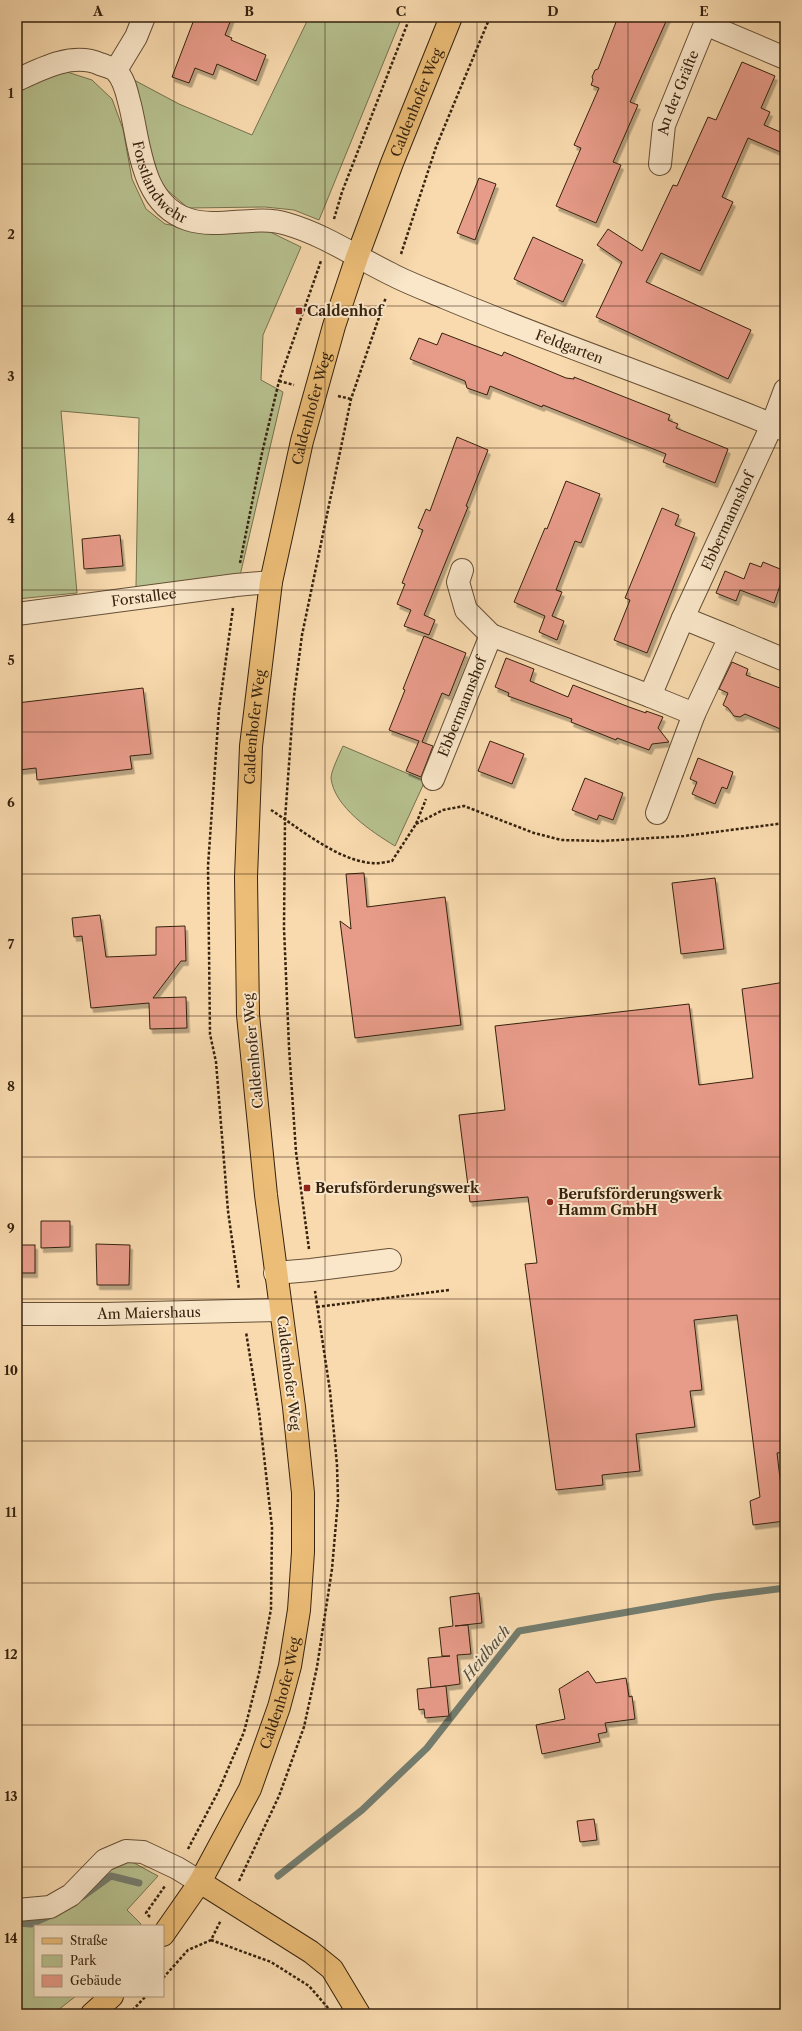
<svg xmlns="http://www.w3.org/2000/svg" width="802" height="2031" viewBox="0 0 802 2031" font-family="'Libre Caslon Text',serif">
	<defs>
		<filter id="shadow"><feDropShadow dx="2.5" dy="4.5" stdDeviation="0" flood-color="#0004"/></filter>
	</defs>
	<rect width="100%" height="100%" fill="#f8daae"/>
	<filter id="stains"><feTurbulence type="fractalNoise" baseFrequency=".005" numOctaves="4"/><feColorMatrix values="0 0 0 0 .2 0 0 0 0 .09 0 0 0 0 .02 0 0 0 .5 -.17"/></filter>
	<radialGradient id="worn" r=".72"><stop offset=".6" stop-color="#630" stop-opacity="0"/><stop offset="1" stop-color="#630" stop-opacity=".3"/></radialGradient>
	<g fill="#b7c18f" stroke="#76724e">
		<polygon points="309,17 402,17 319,220 294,210 265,207 188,208 167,190 156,174 134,80 179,104 252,135"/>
		<polygon points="64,71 92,80 112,99 123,129 132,179 146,209 165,224 214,233 266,230 301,247 263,335 261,380 283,392 235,597 192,600 136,587 139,418 61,411 77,593 17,599 17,88"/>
		<path d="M343,746L425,781L395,846C372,832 334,807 331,778C331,771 340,753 343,746Z"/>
		<polygon points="123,1857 158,1876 127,1910 141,1924 140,1926 35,1926 35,1996 76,1996 53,2014 17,2014 17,1916"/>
	</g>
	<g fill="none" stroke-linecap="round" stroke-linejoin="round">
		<g stroke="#747d6f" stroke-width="7">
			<polyline points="278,1876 362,1810 427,1748 519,1631 714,1597 785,1588"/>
			<polyline points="82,1897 111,1876 139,1883"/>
			<polyline points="17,1923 31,1924 49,1916"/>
		</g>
	</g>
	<g fill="#e79b89" stroke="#36220e" filter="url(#shadow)">
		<polygon points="195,17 232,17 225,35 232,38 231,40 266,55 256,81 217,64 213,75 195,68 189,83 172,77"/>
		<polygon points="618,17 668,17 630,102 638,105 613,162 621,165 596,223 556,206 581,148 574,145 599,88 591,85 593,80 592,77 595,70 598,69"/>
		<polygon points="742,62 775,76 761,108 770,112 764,125 785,134 785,154 748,138 722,197 733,202 700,271 661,253 646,282 751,330 728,379 596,317 622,262 597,245 608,229 642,251 673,185 677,186 708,117 716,120"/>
		<polygon points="479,178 496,184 475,240 457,233"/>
		<polygon points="533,237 583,260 563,302 514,279"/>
		<polygon points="442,333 502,356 504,352 566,378 574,379 574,377 670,415 668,420 678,424 676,428 728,449 715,483 663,462 666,454 543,405 542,407 490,386 487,395 467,388 465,381 410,359 419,338 437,345"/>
		<polygon points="457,437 488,450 466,506 468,507 424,615 435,620 429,635 404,626 411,610 397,604 405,584 402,583 423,530 418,528 426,509 430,511"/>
		<polygon points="566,481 600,494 581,543 575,541 556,590 562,592 552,616 564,621 557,640 539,632 545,616 514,602 545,528 547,529"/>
		<polygon points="662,508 679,515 675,525 695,533 647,653 614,640 630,600 625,598"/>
		<polygon points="120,535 123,566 84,569 82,539"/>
		<polygon points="763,562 785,571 774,603 740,590 736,601 716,593 725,571 744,579 750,563 761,567"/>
		<polygon points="424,636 466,653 449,696 442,693 422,742 433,746 421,777 406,771 419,741 389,730 405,690 403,689"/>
		<polygon points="506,658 534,669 530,681 568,697 573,685 629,707 646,713 646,711 663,717 658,728 669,742 652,744 649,750 617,738 616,740 571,722 572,719 508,696 509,693 495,687"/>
		<polygon points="732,662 748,669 746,675 785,690 785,731 745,714 740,717 734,716 728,708 723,705 728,693 719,689"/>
		<polygon points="143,688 151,754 130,756 132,769 37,780 36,768 19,770 17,703"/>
		<polygon points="490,741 524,754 512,784 478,771"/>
		<polygon points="698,758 733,772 727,789 722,787 715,804 692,794 697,782 690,779"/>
		<polygon points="585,778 623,793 613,820 599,815 597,820 572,810"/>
		<polygon points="364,873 367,907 445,897 461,1025 355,1038 340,921 351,929 346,874"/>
		<polygon points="715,878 724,949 681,954 672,883"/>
		<polygon points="100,915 106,957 156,955 156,927 185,926 186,961 181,961 153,998 186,997 187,1028 150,1029 149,1003 91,1008 82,936 74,937 72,918"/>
		<polygon points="785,982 785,1452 777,1453 785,1521 753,1525 750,1501 760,1497 737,1315 694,1320 702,1390 690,1391 695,1427 636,1434 640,1471 602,1475 603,1485 556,1490 525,1264 537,1263 528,1197 470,1202 459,1115 505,1110 495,1026 689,1004 699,1085 753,1078 742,989"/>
		<polygon points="41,1221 70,1221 70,1247 41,1248"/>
		<polygon points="96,1244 130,1245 129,1285 97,1285"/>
		<rect x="17" y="1245" width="18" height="28"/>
		<polygon points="479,1593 482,1623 455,1626 468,1625 471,1654 457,1655 460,1684 431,1688 428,1658 450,1656 442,1656 439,1628 453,1626 450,1597"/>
		<polygon points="588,1671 596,1683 626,1678 629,1697 632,1696 635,1719 605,1723 607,1732 598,1734 600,1742 542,1754 536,1725 565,1719 559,1689"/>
		<polygon points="446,1686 449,1716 425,1718 424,1709 419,1710 417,1689"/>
		<polygon points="594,1819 597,1840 580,1842 577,1821"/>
	</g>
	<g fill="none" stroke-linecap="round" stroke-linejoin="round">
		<defs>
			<g id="minor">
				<polyline points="705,24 785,58"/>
				<polyline points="116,70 136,37 144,17"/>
				<path id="s1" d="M17,80C42,68 73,52 100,64C105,66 113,68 116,71C125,80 127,94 130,105C140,145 141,203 187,219C219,230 254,214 287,224C325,235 356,257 391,274C408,283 427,290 446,298C558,345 673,383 785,430"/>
				<path id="s2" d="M660,164L664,125L708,17"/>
				<path id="s3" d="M462,570L458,582L466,610L491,635L650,696L683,618L772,425L785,390"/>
				<path id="s4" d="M17,614L236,585L271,582"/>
				<polyline points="730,637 785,660"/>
				<polyline points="650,696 694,714 730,637 683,618"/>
				<path id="s5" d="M433,779L491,635"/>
				<polyline points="657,813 694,714"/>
				<polyline points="275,1273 311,1270 390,1260"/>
				<path id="s6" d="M17,1314H104L281,1310"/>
				<polyline points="17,1910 50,1907 71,1895 105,1860 126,1851 143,1852 177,1868 200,1882"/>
			</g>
			<g id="major">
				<polyline points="200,1882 311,1952 332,1969 359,2014"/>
				<path id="s7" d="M163,1935L200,1882L250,1789L279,1707L290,1666L299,1610L303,1552V1493L294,1407L266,1195L248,1015L246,877L251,746L271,582L302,441L334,326L357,257L392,163L451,17"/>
				<polyline points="92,2014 112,1996"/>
			</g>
		</defs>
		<use href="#minor" stroke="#665036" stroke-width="24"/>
		<use href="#major" stroke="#36220e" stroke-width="24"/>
		<g stroke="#36220e" stroke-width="2.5" stroke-dasharray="3 2" stroke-linecap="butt">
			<polyline points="334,219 342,192 410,17"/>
			<polyline points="401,254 436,147 490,17"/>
			<polyline points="279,381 294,385"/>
			<polyline points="338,396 351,399"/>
			<polyline points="240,563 262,453 279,381 321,261"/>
			<polyline points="233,608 219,710 208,866 210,1034 216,1062 228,1211 239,1289"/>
			<path d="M271,810C299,828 337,860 371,863C378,864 386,862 392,861L416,824L426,799"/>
			<polyline points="416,824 443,810 464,806 534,833 561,840 603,841 684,836 785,823"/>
			<polyline points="309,1249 296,1152 289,1047 284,928 285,819 294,696 302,635 351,399 386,297"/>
			<polyline points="317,1307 449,1290"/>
			<polyline points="188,1849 218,1792 244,1732 259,1673 271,1609 272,1527 259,1412 246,1332"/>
			<polyline points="239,1881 279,1796 304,1727 317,1667 332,1569 338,1500 337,1465 330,1391 315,1291"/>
			<polyline points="150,1917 146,1913 165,1886"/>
			<polyline points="211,1940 271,1962 309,1986 329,2009"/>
			<polyline points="163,1978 188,1950 211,1940 221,1920"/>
			<polyline points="129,2014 146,1996"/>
		</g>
		<use href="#minor" stroke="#fae7ca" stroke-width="22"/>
		<use href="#major" stroke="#ecbd77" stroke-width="22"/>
	</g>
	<path fill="none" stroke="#36220e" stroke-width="1" stroke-opacity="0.55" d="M174,17V2014M325,17V2014M477,17V2014M628,17V2014M17,164H785M17,306H785M17,448H785M17,590H785M17,732H785M17,874H785M17,1016H785M17,1157H785M17,1299H785M17,1441H785M17,1583H785M17,1725H785M17,1867H785"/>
	<g fill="#8f2418" stroke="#fae7ca" stroke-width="1.5">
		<rect x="295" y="307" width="8" height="8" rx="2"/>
		<rect x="303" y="1184" width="8" height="8" rx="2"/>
		<circle cx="550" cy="1202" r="4"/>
	</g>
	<g text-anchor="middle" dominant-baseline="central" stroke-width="4" stroke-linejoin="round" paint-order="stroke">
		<g font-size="14" fill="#36220e" stroke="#fae7ca">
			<text stroke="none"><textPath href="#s2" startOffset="74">An der Gräfte</textPath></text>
			<text stroke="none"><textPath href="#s7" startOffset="1891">Caldenhofer Weg</textPath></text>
			<text stroke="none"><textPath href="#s1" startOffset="227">Forstlandwehr</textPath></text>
			<text stroke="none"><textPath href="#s1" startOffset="685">Feldgarten</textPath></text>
			<text stroke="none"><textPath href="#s7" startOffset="1567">Caldenhofer Weg</textPath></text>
			<text stroke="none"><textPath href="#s3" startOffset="439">Ebbermannshof</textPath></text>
			<text stroke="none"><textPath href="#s4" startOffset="128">Forstallee</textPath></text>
			<text stroke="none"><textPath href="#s5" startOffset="78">Ebbermannshof</textPath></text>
			<text stroke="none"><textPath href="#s7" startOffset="1243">Caldenhofer Weg</textPath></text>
			<text transform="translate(253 1051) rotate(-95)">Caldenhofer Weg</text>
			<text stroke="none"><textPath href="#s6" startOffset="132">Am Maiershaus</textPath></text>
			<text transform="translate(289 1373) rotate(83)">Caldenhofer Weg</text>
			<text stroke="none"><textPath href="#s7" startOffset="271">Caldenhofer Weg</textPath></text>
		</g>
		<g font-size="14" font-weight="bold" fill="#36220e" stroke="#fae7ca" text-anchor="start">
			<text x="307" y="311">Caldenhof</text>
			<text x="315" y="1188">Berufsförderungswerk</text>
			<text x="558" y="1194">Berufsförderungswerk<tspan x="558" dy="16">Hamm GmbH</tspan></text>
		</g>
		<g font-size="15" font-style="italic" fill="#55503f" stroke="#fae7ca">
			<text transform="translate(486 1653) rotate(-51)">Heidbach</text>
		</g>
	</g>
	<rect width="802" height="2031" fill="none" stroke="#f8daae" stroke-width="44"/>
	<rect x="34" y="1925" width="130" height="72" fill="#fae7ca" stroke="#ac987f"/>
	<rect x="42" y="1938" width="20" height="6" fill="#ecbd77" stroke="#ac987f"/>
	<text x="70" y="1945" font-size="12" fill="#36220e">Straße</text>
	<rect x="42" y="1955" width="20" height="12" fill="#b7c18f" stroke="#ac987f"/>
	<text x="70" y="1965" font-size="12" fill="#36220e">Park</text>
	<rect x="42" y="1975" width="20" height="12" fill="#e79b89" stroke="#ac987f"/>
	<text x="70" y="1985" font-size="12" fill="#36220e">Gebäude</text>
	<rect x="22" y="22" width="758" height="1987" fill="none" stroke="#36220e" stroke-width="1.5"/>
	<g font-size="13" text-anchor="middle" font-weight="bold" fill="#36220e">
		<text x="98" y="16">A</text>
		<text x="249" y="16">B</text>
		<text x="401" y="16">C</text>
		<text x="553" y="16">D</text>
		<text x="704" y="16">E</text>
		<text x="11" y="98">1</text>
		<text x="11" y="239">2</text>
		<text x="11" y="381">3</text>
		<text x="11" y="523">4</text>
		<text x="11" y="665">5</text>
		<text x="11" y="807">6</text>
		<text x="11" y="949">7</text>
		<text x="11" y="1091">8</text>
		<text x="11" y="1233">9</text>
		<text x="11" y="1375">10</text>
		<text x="11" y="1517">11</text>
		<text x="11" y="1659">12</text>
		<text x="11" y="1801">13</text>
		<text x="11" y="1943">14</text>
	</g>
	<rect width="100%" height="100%" filter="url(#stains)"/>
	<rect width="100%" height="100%" fill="url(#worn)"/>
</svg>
